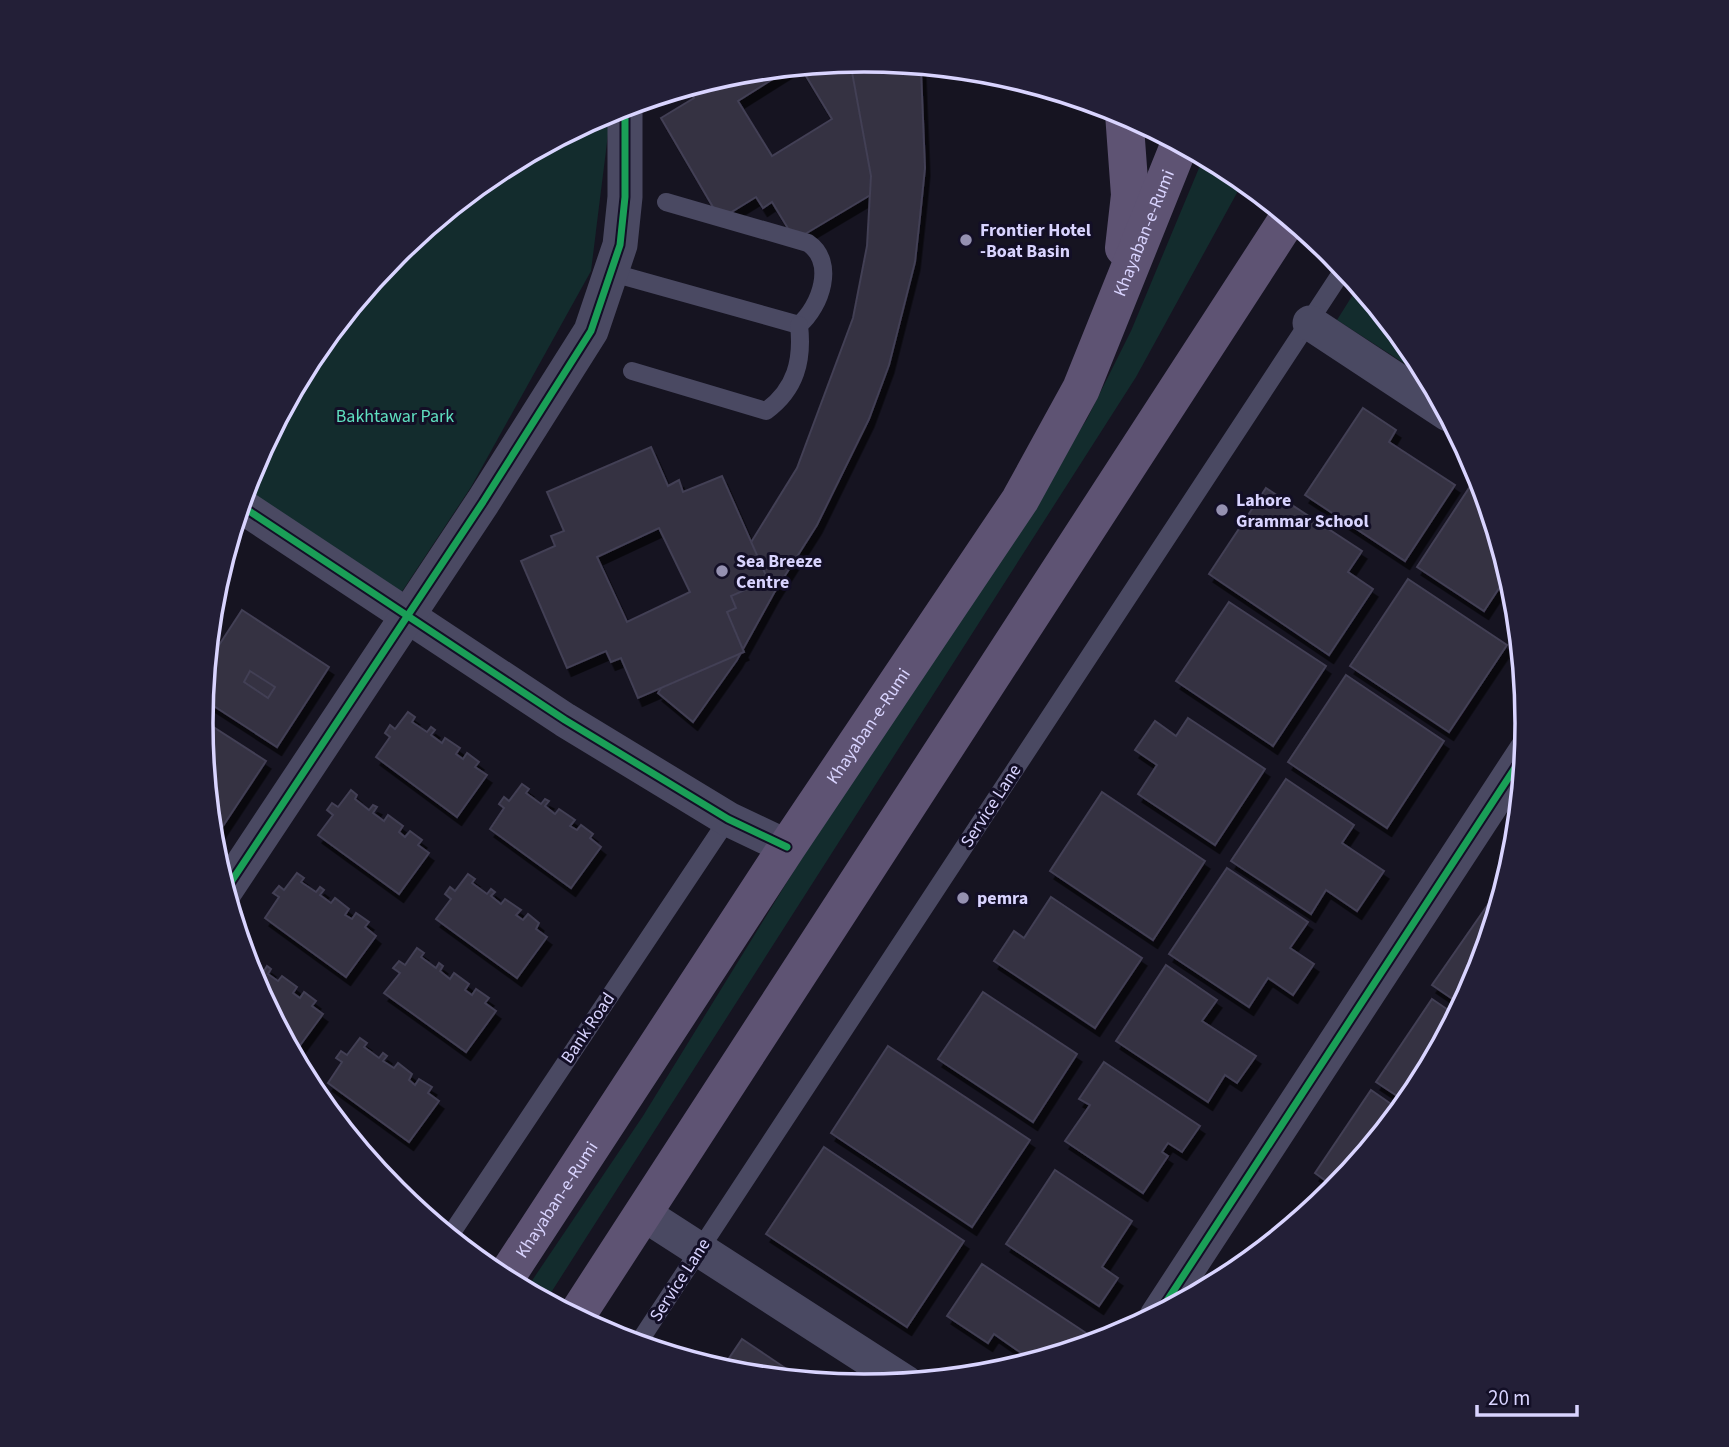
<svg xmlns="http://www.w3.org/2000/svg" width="1729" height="1447" viewBox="0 0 1729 1447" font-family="'Source Sans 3',sans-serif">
	<defs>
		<filter id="shadow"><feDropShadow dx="4.5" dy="8" stdDeviation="0" flood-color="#0009"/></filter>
	</defs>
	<rect width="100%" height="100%" fill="#161421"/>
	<g fill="#132c2d">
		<polygon points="611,110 591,271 471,487 399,596 243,495 251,469 313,354 395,254 496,171"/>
		<polygon points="1204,156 1244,180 1136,377 545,1302 525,1291 643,1116 835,804 1087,419 1131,331"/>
		<polygon points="1359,285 1417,355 1430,380 1337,320"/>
	</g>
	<g fill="#343243" stroke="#433f54" stroke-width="2" fill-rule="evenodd" filter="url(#shadow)">
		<polygon points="865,60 881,61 908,107 874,127 881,138 872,143 894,181 795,240 772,202 763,208 756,197 720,219 661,118 694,98 688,90 700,83 735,72 792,67 738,101 772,156 832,119 800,66"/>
		<polygon points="865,60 921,65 921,70 925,168 920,217 915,262 889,365 869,419 817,525 774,593 737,660 693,722 658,693 797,468 853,318 867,246 871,176 850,61"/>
		<polygon points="1363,408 1396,430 1389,442 1455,485 1405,561 1305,495"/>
		<path d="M651,447L668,486L679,480L683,492L722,476L768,580L731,596L736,608L727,612L744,652L638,698L621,658L611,662L606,651L567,668L521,561L555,546L551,536L564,531L547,492ZM659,528L690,592L627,622L597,557Z"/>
		<polygon points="1471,485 1486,495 1509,573 1484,611 1417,567"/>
		<polygon points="1266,488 1362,551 1348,572 1373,589 1329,655 1209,574"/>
		<polygon points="1408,579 1507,645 1449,732 1350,666"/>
		<polygon points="1229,602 1326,666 1273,746 1176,681"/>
		<polygon points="242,610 329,667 277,747 203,699 206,665"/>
		<polygon points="250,671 275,687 268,698 244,682"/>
		<polygon points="1346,675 1444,741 1387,828 1288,762"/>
		<polygon points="408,712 415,717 412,722 427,732 431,727 435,730 431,735 442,743 445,738 460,748 456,754 463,759 467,753 479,762 475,767 487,775 457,817 376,757 390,737 385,733 390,725 395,729"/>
		<polygon points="1188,718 1265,769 1215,845 1138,794 1157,765 1135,750 1155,721 1176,736"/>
		<polygon points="201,719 266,761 213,841 212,840"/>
		<polygon points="1286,779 1354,825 1342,843 1384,871 1357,911 1326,890 1311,914 1231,861"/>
		<polygon points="522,784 529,789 526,793 541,804 545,799 549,801 545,806 555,814 559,809 575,820 570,826 577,830 581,825 593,834 590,838 601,847 571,888 490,829 504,808 499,804 504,797 509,801"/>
		<polygon points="351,790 357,795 355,799 369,810 373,805 377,807 373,813 384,821 388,815 403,826 399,832 405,837 410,831 422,840 418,845 429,853 399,894 318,835 333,815 327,810 332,803 338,807"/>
		<polygon points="1102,792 1205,861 1153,940 1050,871"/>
		<polygon points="1513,862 1504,893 1496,888"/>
		<polygon points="1227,868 1308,922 1290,948 1314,964 1293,995 1268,978 1249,1007 1169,954"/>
		<polygon points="297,873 304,878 301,882 316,892 320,887 324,890 320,895 331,903 335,898 349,909 345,915 352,919 356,913 369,922 365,927 376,936 346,977 265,918 279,897 273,893 279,886 284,890"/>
		<polygon points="468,874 475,879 472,883 487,894 491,889 495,892 491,896 501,904 505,899 521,910 516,915 523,920 528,914 539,923 536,929 547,937 517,978 436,919 451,899 445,894 450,887 455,891"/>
		<polygon points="1051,897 1142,958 1095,1028 994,961 1014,931 1024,938"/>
		<polygon points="1489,903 1499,909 1478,978 1463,1006 1432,985"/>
		<polygon points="417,948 424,953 421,957 436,968 439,963 443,966 440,971 450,979 454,973 469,984 465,990 472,995 476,989 489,998 485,1003 496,1011 466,1052 384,993 400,973 393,968 399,961 405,965"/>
		<polygon points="245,951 252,956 248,960 264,971 267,966 271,969 268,974 278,981 282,976 297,987 293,993 300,998 304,992 316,1001 312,1006 323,1014 293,1055 251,977"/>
		<polygon points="1166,965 1217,1000 1202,1021 1256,1056 1237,1083 1225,1075 1208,1102 1116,1041"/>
		<polygon points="983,992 1077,1054 1033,1122 938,1059"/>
		<polygon points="1432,999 1457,1016 1408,1103 1376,1082"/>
		<polygon points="360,1038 367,1043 364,1047 379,1058 383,1053 387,1056 383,1061 394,1068 398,1063 412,1074 409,1080 415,1085 419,1079 432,1087 428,1093 439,1101 409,1142 328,1083 342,1062 336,1058 341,1051 347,1055"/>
		<polygon points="888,1046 1030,1140 972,1227 831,1133"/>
		<polygon points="1104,1062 1200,1126 1182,1152 1168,1143 1162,1152 1168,1156 1143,1193 1065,1141 1090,1105 1079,1099"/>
		<polygon points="1371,1090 1401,1111 1337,1189 1315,1173"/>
		<polygon points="824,1147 964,1241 907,1327 766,1234"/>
		<polygon points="368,1155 380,1164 376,1169 387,1177 385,1181 366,1157"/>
		<polygon points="1055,1170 1132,1221 1102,1267 1118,1278 1099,1306 1006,1244"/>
		<polygon points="982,1264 1095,1339 1090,1346 1026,1365 1030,1359 994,1334 988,1343 947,1316"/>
		<polygon points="742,1339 806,1382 721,1370"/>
	</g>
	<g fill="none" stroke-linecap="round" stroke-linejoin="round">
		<g stroke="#4a4962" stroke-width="18">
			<path d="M613,273L799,325C821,306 836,262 808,243L666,202"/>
			<path d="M632,371L766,411C796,389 803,360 799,325"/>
			<polyline points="449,1237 728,819"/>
			<polyline points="637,1345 1345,267"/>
		</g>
		<g stroke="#4a4962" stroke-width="35">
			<polyline points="1310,323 1448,414"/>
			<polyline points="240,505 565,720 728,819 787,847"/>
			<polyline points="225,891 483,502 591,331 620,245 625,197 625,106"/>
			<polyline points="644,1214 906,1383"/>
			<polyline points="1157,1316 1526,751"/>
		</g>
		<g stroke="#5e5373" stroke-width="38">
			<polyline points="1124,113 1130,195 1124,248"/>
			<path id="s1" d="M504,1280L787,847L1020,500L1081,389L1180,143"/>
			<polyline points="575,1318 1289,217"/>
		</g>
		<defs>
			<g id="cycleway">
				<polyline points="240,505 565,720 728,819 787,847"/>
				<polyline points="225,891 483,502 591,331 620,245 625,197 625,106"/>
				<polyline points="1157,1316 1526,751"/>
			</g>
		</defs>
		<use href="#cycleway" stroke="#130f26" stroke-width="11"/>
		<use href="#cycleway" stroke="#1a9f57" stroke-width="7"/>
	</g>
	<g fill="#9591b1" stroke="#130f26" stroke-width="2.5">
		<circle cx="966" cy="240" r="7"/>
		<circle cx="1222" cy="510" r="7"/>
		<circle cx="722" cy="571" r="7"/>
		<circle cx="963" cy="898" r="7"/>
	</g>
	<g text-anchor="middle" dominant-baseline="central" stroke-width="6" stroke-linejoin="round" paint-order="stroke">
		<g font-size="18" font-weight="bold" fill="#d9d4ff" stroke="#130f26" text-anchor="start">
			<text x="980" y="230">Frontier Hotel<tspan x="980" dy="21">-Boat Basin</tspan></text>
			<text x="1236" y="500">Lahore<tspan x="1236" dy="21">Grammar School</tspan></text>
			<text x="736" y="561">Sea Breeze<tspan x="736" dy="21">Centre</tspan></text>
			<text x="977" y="898">pemra</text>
		</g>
		<g font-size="18" fill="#d9d4ff" stroke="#130f26">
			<text stroke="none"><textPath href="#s1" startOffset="1230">Khayaban-e-Rumi</textPath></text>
			<text stroke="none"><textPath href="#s1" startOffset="663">Khayaban-e-Rumi</textPath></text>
			<text transform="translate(991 806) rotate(-57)">Service Lane</text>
			<text transform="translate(588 1028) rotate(-56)">Bank Road</text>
			<text stroke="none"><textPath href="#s1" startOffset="96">Khayaban-e-Rumi</textPath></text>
			<text transform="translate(680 1280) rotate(-57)">Service Lane</text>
		</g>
		<g font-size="18" fill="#5fe0c0" stroke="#130f26">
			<text x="395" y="416">Bakhtawar Park</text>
		</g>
	</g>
	<path d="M0 0H1729V1447H0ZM213 723a651 651 0 1 1 1302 0a651 651 0 1 1-1302 0Z" fill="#231f37" fill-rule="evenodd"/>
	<path fill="none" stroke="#d9d4ff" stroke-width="3.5" d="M213 723a651 651 0 1 1 1302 0a651 651 0 1 1-1302 0Z"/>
	<path d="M1477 1405v10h100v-10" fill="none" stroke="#d9d4ff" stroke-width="3.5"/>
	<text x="1488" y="1405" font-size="21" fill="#d9d4ff" stroke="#130f26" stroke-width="5" paint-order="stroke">20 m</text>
</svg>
